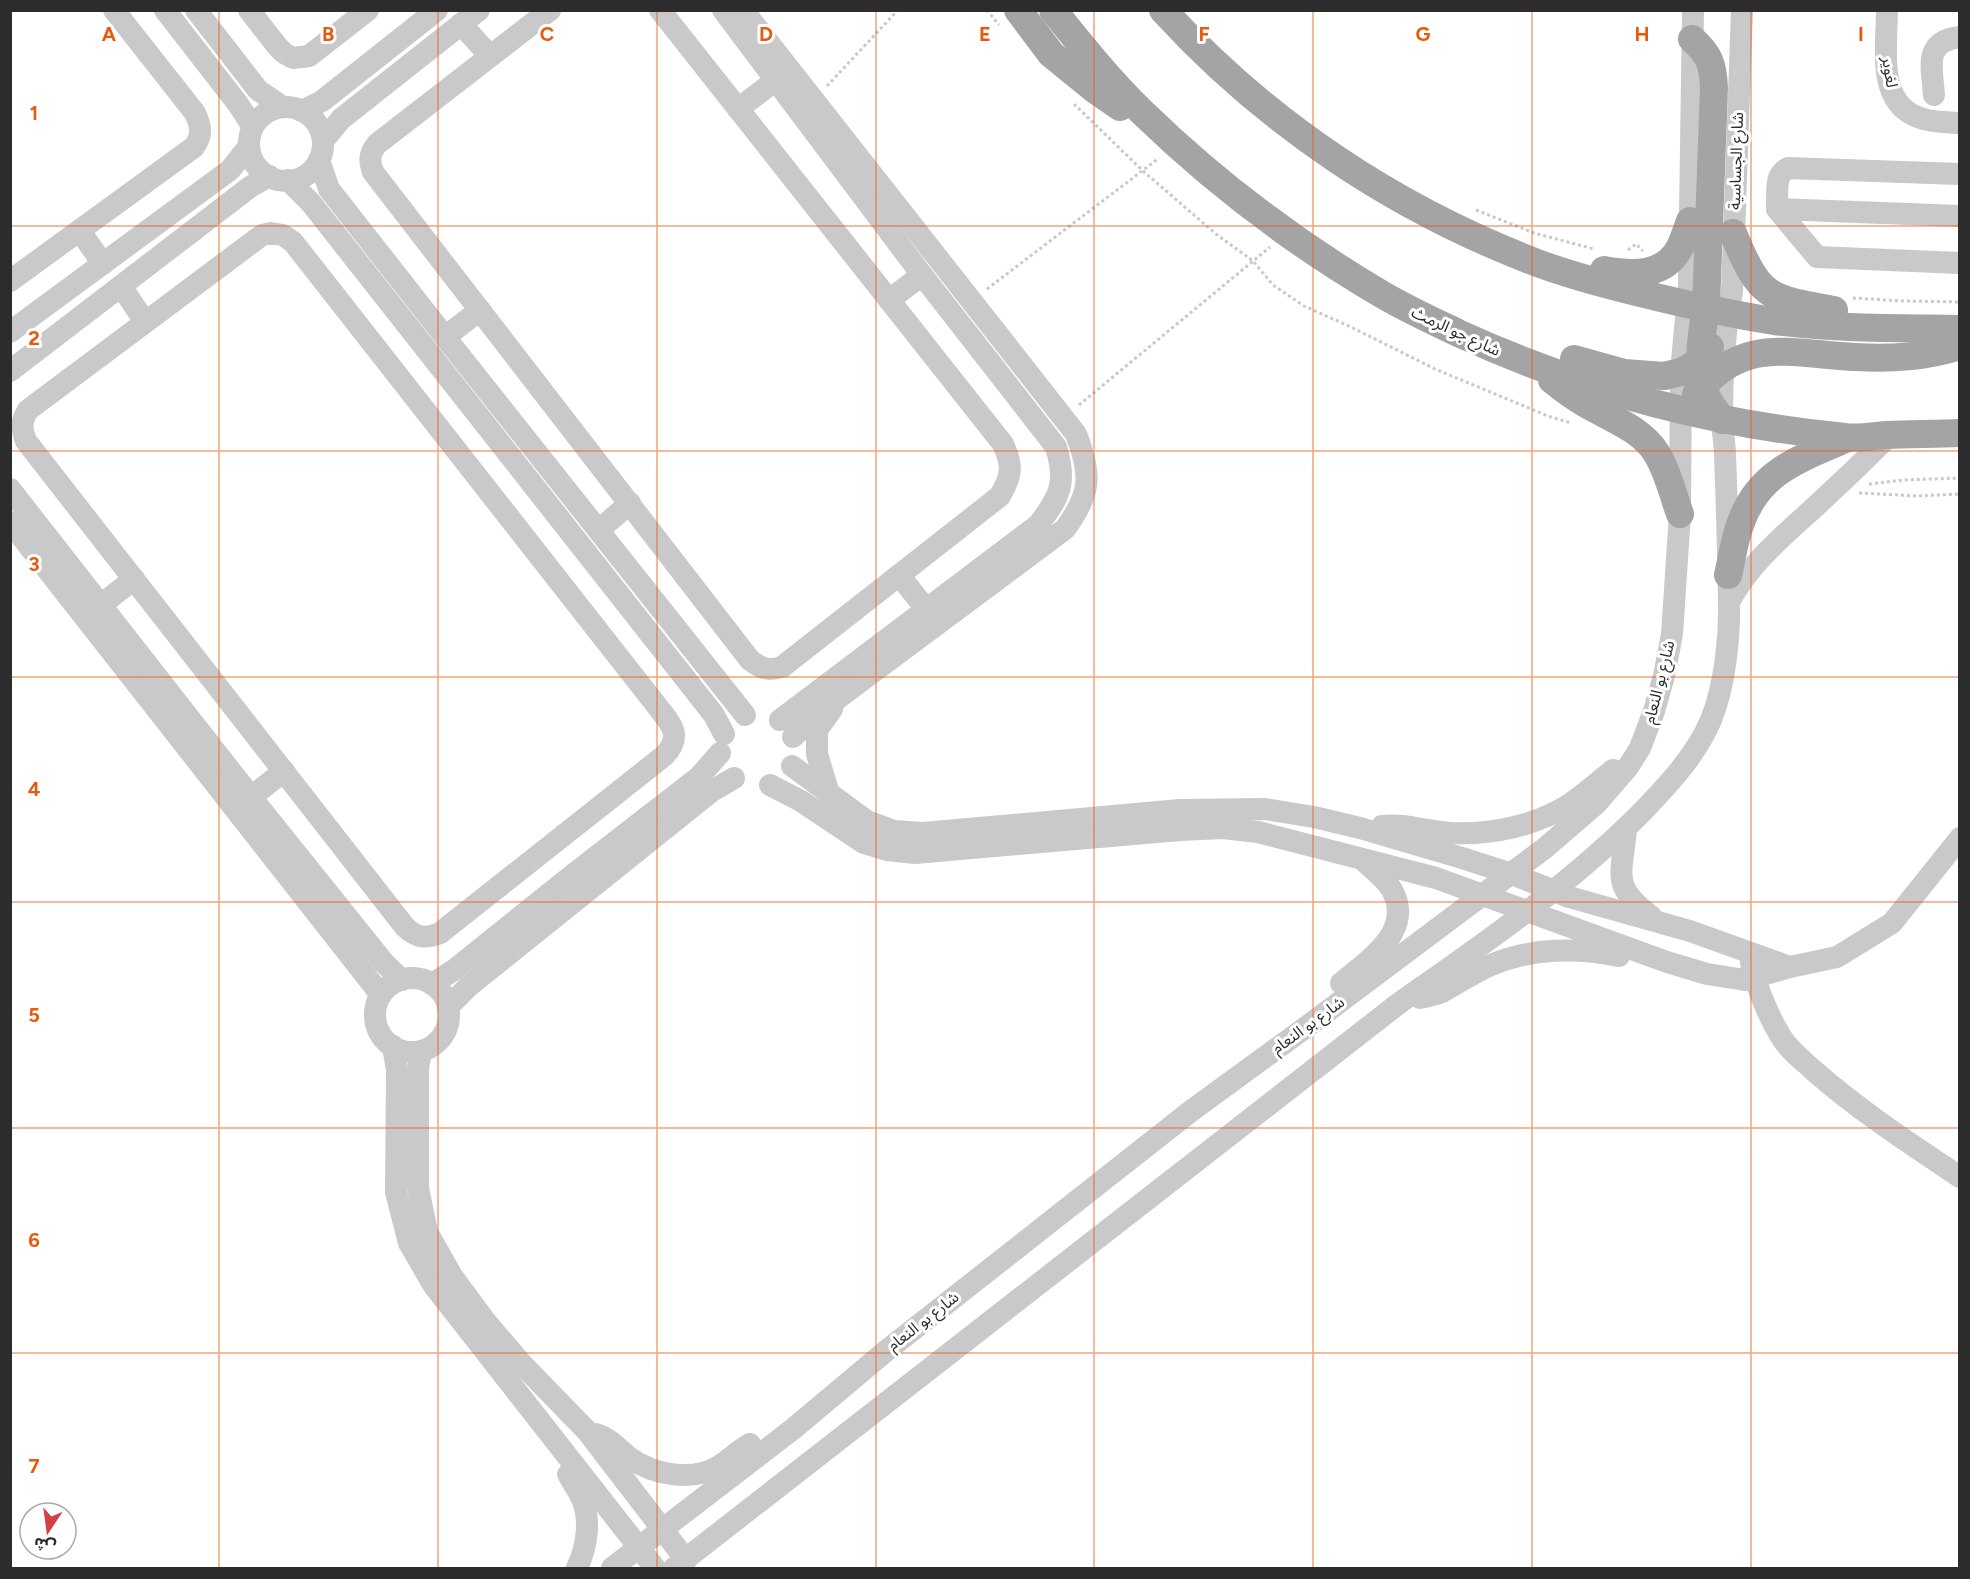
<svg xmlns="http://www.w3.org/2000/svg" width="1970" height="1579" viewBox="0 0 1970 1579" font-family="Figtree,'Noto Sans Arabic',sans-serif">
	<rect width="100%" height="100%" fill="#fff"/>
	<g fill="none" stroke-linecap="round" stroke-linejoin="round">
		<g stroke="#c9c9c9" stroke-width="3" stroke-dasharray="3 3" stroke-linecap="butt">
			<polyline points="987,10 999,25"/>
			<polyline points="827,86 898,10"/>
			<polyline points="1074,104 1143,171 1216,234 1253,261 1273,285 1304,306 1351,327 1435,369 1548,416 1571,423"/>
			<polyline points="1476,210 1534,233 1594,249"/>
			<polyline points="1628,250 1636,244 1643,251"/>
			<polyline points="987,289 1159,158"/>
			<polyline points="1853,298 1904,301 1960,302"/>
			<polyline points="1079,405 1270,247"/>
			<polyline points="1869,484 1903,480 1960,478"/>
			<polyline points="1859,493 1917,496 1960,494"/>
		</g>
		<g stroke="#c9c9c9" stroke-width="22">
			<polyline points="165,10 238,104 253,127"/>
			<polyline points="196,10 258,90 283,107"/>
			<polyline points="249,10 277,46 284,53 293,58 309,56 368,10"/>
			<path d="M550,10L377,144C369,154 369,160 373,172L750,660C762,669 768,671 782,667L1000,496C1012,475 1013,466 1003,444L660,10"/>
			<path d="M723,10L922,275L1056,447C1067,483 1060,497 1038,525L780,720"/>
			<path d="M743,10L1076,434C1092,475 1091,494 1065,529L841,696L810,721L793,737"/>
			<path d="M1887,10C1887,44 1877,97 1913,115C1927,122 1944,122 1960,123"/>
			<polyline points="461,24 490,56"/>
			<path d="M1934,95C1932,67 1923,41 1960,37"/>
			<circle cx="286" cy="144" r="37"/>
			<polyline points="738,109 776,80"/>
			<polyline points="302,111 322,101 437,10"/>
			<polyline points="323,141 341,119 479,10"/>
			<polyline points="319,160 329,189 445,337 745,715"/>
			<path d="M1960,174L1788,168C1774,175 1778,191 1777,204V209L1817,257L1960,263"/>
			<polyline points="288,180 311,203 714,715 724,734"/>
			<polyline points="1777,209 1960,216"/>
			<polyline points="80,231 103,264"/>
			<path d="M271,233L283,235L293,242L657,706C671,724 683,735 665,755L440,933C425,939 417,938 405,927L26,441C21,428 21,421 28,410L262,235Z"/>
			<path d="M10,281L194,147C203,135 201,126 195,113L114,10"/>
			<polyline points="121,286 145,322"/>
			<polyline points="889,300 922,275"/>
			<polyline points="10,332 230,170 249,146"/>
			<polyline points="445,337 480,310"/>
			<polyline points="10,371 250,187 269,176"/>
			<polyline points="10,489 251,797 384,963 402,980"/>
			<polyline points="10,522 381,995"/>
			<polyline points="599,530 630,503"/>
			<polyline points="899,575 926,609"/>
			<path d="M1729,602C1750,563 1783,536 1816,506C1841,483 1866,459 1890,435"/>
			<polyline points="102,604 134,579"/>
			<polyline points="792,766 867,821 894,831 923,833 1180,810 1265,809 1314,817 1360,828 1462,858 1512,874 1569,897 1690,931 1790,967"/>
			<polyline points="770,785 801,801 864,843 887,850 915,853 1180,830 1223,828 1258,832 1436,878 1667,962 1707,974 1745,980 1790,967 1837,957 1892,923 1960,838"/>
			<polyline points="829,794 817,754 817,730 832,709"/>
			<polyline points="251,797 284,771"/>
			<path d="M1382,826C1406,823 1427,832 1451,833C1491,835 1535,826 1570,804C1585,794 1599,781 1613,770"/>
			<path d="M1626,828C1623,873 1609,885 1651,916"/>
			<path d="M1751,963C1756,986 1768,1015 1780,1035C1787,1048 1801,1059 1812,1069C1857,1109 1909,1143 1960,1177"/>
			<circle cx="412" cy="1015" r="37"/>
			<path d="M1341,983C1367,962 1415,931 1392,890C1385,878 1373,870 1363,860"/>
			<polyline points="432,984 454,970 575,873 699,777 720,753"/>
			<path d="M1420,998C1427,996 1436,995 1442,992C1459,983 1474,972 1491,965C1531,948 1577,947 1619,956"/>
			<polyline points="448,1007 469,986 712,791 734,778"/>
			<polyline points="393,1046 397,1070 396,1192 409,1243 434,1286 655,1568"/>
			<polyline points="421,1051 418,1068 418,1188 427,1232 452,1276 486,1322 521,1363 587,1431 686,1560"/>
			<path d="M596,1434C612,1439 618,1449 630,1458C654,1475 693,1482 719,1466C730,1459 739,1450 750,1444"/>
			<path d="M568,1474C571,1481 577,1488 580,1495C592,1517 587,1547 577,1568"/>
			<polyline points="612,1568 793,1429 886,1351 1191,1111 1313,1022 1545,848 1596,804 1628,767 1640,748 1654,711 1664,676 1672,634 1680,514 1681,372 1689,285 1693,10"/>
			<path d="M674,1568L1398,1004C1483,944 1570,885 1643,811C1669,784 1696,755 1711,720C1725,685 1730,637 1729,600C1728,551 1727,503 1725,455C1725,443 1722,431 1722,419C1722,377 1724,333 1732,292L1742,10"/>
		</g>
		<g stroke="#a4a4a4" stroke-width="28">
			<polyline points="1018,10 1051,54 1094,89 1120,107"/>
			<path d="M1053,10C1081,45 1110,81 1142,112C1215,183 1296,244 1383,295C1407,309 1433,321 1458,333C1580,389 1711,424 1845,437C1858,439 1873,436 1886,435C1911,434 1935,434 1960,433"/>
			<path d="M1163,10C1267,124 1397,210 1540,264C1573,276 1607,285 1640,293C1684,304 1729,314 1774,321C1835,329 1898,328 1960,329"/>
			<path d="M1692,39C1710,55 1713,65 1714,88L1706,308C1701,336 1696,370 1707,397C1710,405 1717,412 1722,420"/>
			<path d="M1733,233C1760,298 1767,298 1834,310"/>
			<path d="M1604,270C1632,275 1665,277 1680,247C1684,239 1687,229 1690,221"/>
			<polyline points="1574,359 1624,373 1664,376 1681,372 1701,361 1710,347"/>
			<path d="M1552,380C1563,389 1574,397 1586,404C1610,418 1642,429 1657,454C1668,472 1673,495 1680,514"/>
			<path d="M1696,394C1743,335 1790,354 1855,357C1893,359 1924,357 1960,346"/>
			<path d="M1728,575C1732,559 1734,541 1740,525C1758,471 1800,459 1848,438"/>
		</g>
	</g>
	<path fill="none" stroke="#e8590c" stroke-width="1.5" stroke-opacity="0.55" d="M219,10V1568M438,10V1568M657,10V1568M876,10V1568M1094,10V1568M1313,10V1568M1532,10V1568M1751,10V1568M10,226H1960M10,451H1960M10,677H1960M10,902H1960M10,1128H1960M10,1353H1960"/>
	<g text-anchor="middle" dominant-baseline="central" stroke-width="6" stroke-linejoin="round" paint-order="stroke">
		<g font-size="16" fill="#2c2c2c" stroke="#fff">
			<text transform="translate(1890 72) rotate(81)">لغوير</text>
			<text transform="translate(1736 161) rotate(-88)">شارع الجساسية</text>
			<text transform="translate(1456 331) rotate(25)">شارع جو الرمث</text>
			<text transform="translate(1659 682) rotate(-76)">شارع بو النعام</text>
			<text transform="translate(1308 1025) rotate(-36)">شارع بو النعام</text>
			<text transform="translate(923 1321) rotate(-38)">شارع بو النعام</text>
		</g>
	</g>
	<g font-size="20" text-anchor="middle" font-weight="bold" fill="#e8590c" stroke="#fff" stroke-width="6" stroke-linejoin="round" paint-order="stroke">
		<text x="109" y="41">A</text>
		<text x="328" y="41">B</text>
		<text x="547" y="41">C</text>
		<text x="766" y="41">D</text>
		<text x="985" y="41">E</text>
		<text x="1204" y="41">F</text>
		<text x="1423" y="41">G</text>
		<text x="1642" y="41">H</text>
		<text x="1861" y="41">I</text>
		<text x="34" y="120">1</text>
		<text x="34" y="345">2</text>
		<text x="34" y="571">3</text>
		<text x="34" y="796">4</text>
		<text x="34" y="1022">5</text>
		<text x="34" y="1247">6</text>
		<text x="34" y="1473">7</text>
	</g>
	<rect width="1970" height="1579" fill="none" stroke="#2c2c2c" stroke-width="24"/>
	<g transform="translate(48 1531) rotate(193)"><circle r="28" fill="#ffffff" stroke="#ababab" stroke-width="1.5"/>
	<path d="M0-4.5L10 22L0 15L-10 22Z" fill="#d14146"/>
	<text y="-9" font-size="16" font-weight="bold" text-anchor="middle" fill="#2c2c2c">ش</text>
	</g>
</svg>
